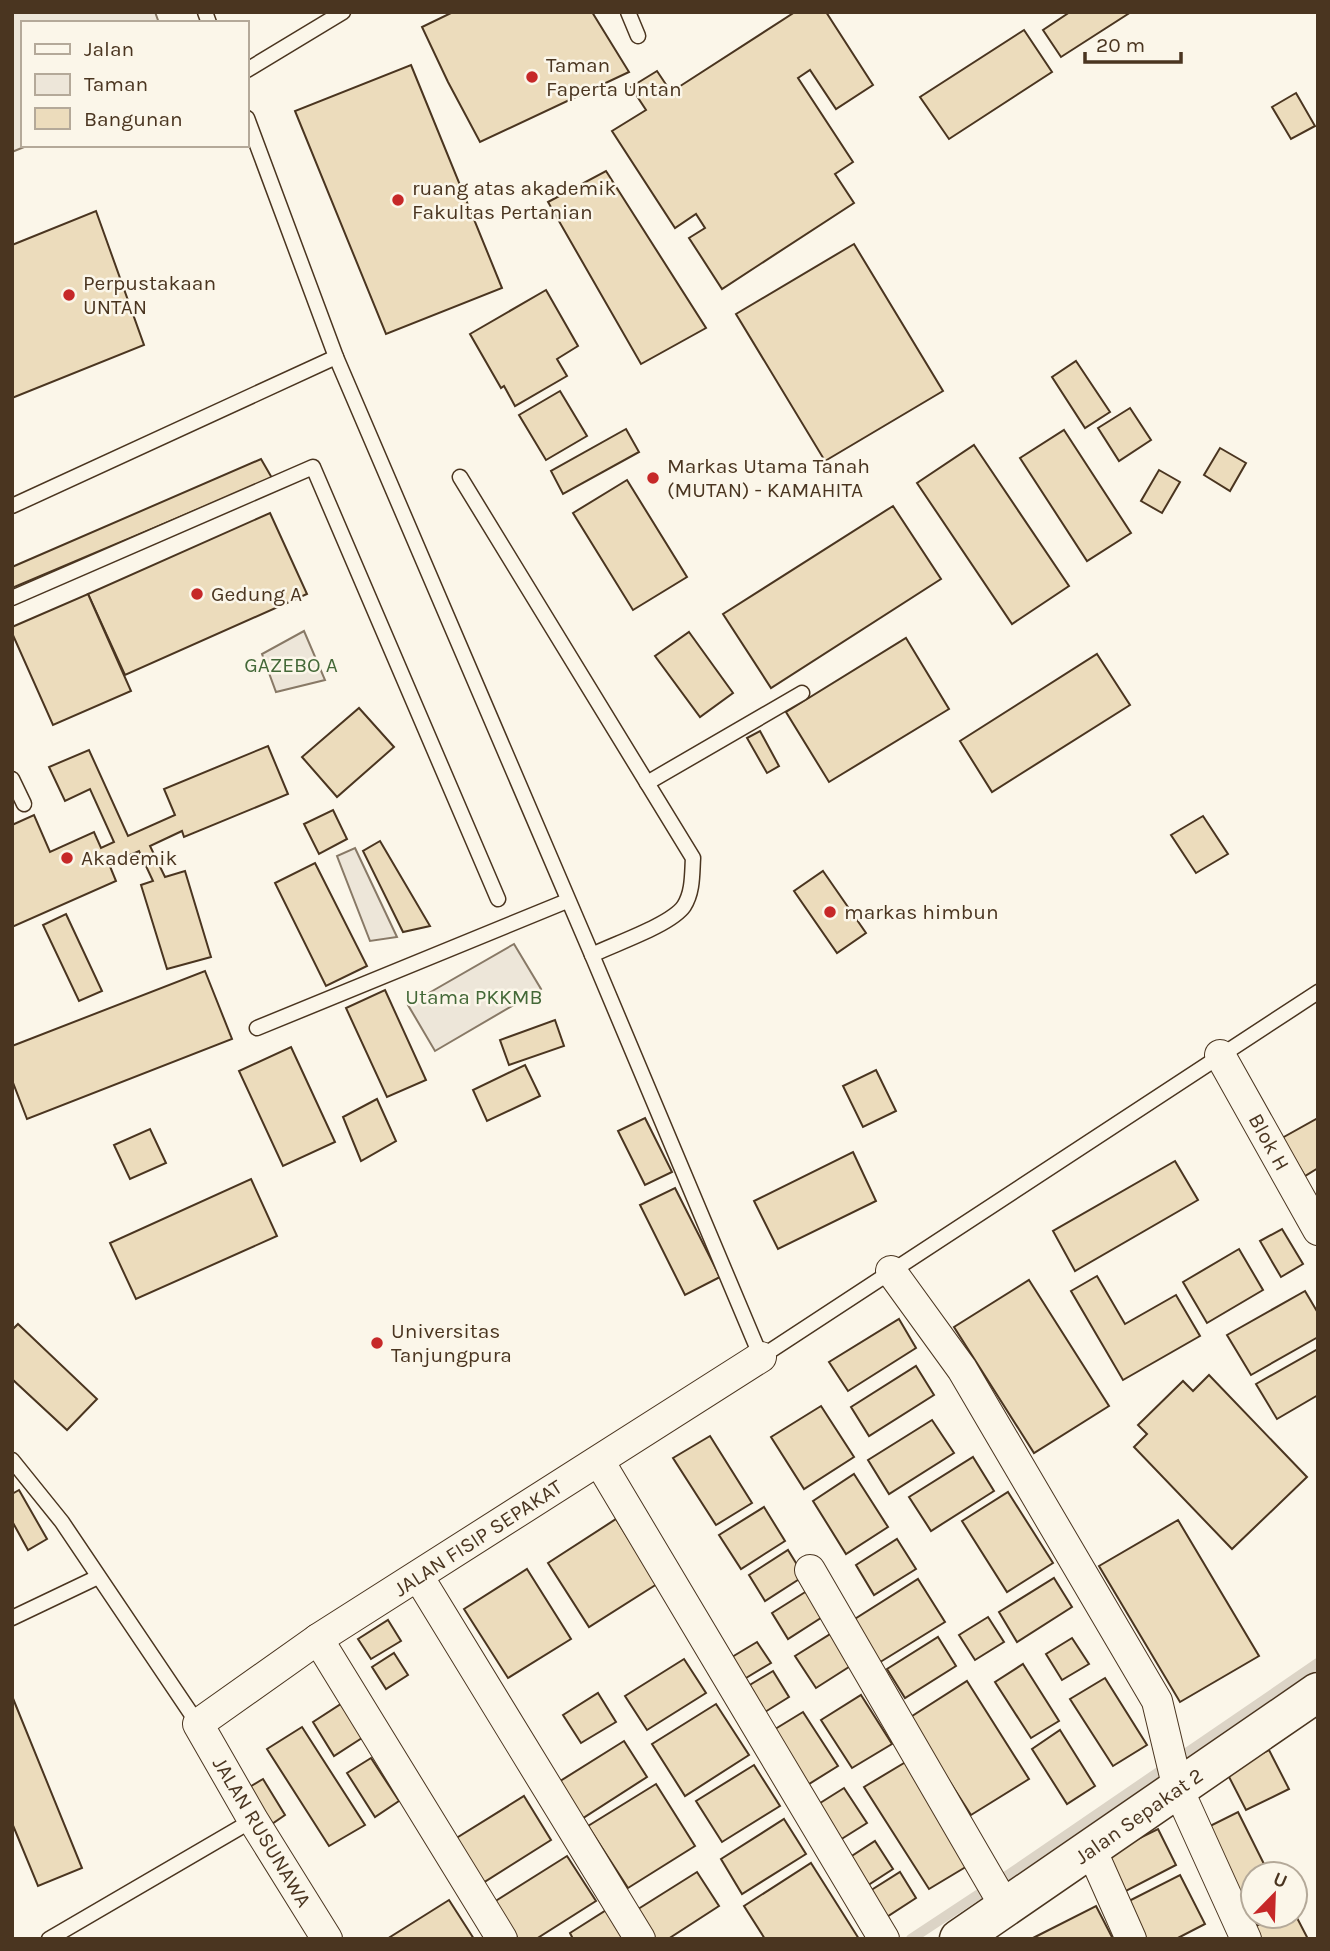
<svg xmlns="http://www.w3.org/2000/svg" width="1330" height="1951" viewBox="0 0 1330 1951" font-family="Karla,sans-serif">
	<rect width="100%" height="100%" fill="#fbf6e9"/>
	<g fill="#ede6d9" stroke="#887966" stroke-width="2">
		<polygon points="12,12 155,12 159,23 23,23 23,145 29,145 12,152"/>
		<polygon points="304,631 325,680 276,692 262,654"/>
		<polygon points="355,848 397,937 370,941 337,856"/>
		<polygon points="514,944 541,989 435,1051 408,1005"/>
	</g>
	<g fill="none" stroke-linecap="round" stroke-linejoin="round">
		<polyline stroke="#dcd4c6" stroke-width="10" points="911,1939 1011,1873 1318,1663"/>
	</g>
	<g fill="#ecdcbc" stroke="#4a3520" stroke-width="2">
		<polygon points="453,12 592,12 629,72 480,142 448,82 422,27"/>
		<polygon points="795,12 826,12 873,85 836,109 810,70 798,78 853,162 835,174 854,203 722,289 689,238 705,228 696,214 675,228 612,131 646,110 631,87 657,71 671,92"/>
		<polygon points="1070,12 1131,12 1061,57 1043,30"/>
		<polygon points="1024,30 1052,72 949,139 920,97"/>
		<polygon points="411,65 502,288 386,334 295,111"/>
		<polygon points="1296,93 1315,126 1291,139 1272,107"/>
		<polygon points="606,171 706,328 641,364 548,202"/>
		<polygon points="96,211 144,345 12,398 12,245"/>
		<polygon points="854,244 943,391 825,461 736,314"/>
		<polygon points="546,290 578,346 557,359 567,376 515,406 504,386 501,388 470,334"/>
		<polygon points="1076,361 1110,412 1085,428 1052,377"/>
		<polygon points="560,391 587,436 546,460 519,415"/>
		<polygon points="1130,408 1151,440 1119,461 1098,428"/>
		<polygon points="626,429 639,452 563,494 551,471"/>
		<polygon points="1064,430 1131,533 1087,561 1020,458"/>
		<polygon points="974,445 1069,586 1012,624 917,483"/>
		<polygon points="1220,448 1246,463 1230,491 1204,475"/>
		<polygon points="261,459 272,478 12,588 12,567"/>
		<polygon points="1159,470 1180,482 1162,513 1141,501"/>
		<polygon points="627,480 687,577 633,610 573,513"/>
		<polygon points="893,506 941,579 771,688 723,614"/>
		<polygon points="270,513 307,594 125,675 88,594"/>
		<polygon points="88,594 131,691 53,725 12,633 12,627"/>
		<polygon points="689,632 733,693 700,717 655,656"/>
		<polygon points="906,638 949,709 829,782 786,712"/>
		<polygon points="1097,654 1130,705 992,792 960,741"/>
		<polygon points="359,708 394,747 337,797 302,757"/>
		<polygon points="760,731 779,766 767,773 747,738"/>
		<polygon points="268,746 288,794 184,837 182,831 150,846 165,877 185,871 211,957 167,969 141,885 153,881 139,851 109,864 116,881 12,927 12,825 34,815 50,852 94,832 101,848 114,842 90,789 65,801 49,767 89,750 128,836 175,815 164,789"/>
		<polygon points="333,810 347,839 319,854 304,824"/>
		<polygon points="1203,816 1228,854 1196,873 1171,835"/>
		<polygon points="380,841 430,926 403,932 363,851"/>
		<polygon points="315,863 367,966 326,986 275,883"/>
		<polygon points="823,871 866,933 837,953 794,891"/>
		<polygon points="66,914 102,991 79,1001 43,925"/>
		<polygon points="205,971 232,1039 27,1119 12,1080 12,1046"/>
		<polygon points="385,990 426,1080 387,1097 346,1008"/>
		<polygon points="555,1020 564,1046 509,1065 500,1040"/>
		<polygon points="291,1047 335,1142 283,1166 239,1071"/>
		<polygon points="525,1065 540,1096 487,1121 473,1090"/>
		<polygon points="876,1070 896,1111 863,1127 843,1086"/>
		<polygon points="377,1099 396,1141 361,1161 343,1117"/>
		<polygon points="645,1118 672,1172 645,1185 618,1131"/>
		<polygon points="1318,1118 1318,1168 1305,1176 1282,1138"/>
		<polygon points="150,1129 166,1163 130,1179 114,1145"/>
		<polygon points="853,1152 876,1201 778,1249 754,1201"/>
		<polygon points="1175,1161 1198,1200 1075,1271 1053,1231"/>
		<polygon points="251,1179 277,1236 136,1299 110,1243"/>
		<polygon points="675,1188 720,1277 685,1295 640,1205"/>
		<polygon points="1282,1229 1303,1264 1281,1277 1260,1241"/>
		<polygon points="1239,1249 1263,1290 1207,1323 1183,1282"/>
		<polygon points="1097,1276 1125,1324 1176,1295 1200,1336 1123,1380 1071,1291"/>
		<polygon points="1029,1280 1109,1406 1034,1453 954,1327"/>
		<polygon points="1305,1291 1318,1313 1318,1337 1251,1375 1227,1335"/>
		<polygon points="899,1319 916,1348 848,1391 829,1362"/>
		<polygon points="18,1324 97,1399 67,1430 12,1379 12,1330"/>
		<polygon points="1318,1349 1318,1395 1277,1419 1256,1384"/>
		<polygon points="916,1366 934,1395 869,1436 851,1407"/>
		<polygon points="1209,1375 1307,1477 1232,1549 1134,1447 1147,1434 1138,1425 1183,1381 1193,1391"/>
		<polygon points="821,1406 854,1457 804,1489 771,1437"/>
		<polygon points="932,1420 954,1453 889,1494 868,1460"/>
		<polygon points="710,1436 752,1503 716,1525 673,1458"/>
		<polygon points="973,1457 994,1491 931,1531 909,1497"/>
		<polygon points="854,1474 888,1527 846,1554 813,1501"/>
		<polygon points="19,1490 47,1539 28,1550 12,1521 12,1494"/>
		<polygon points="1008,1492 1053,1563 1007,1592 962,1521"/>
		<polygon points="764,1507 785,1541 741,1569 719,1535"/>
		<polygon points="616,1519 657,1584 589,1627 548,1563"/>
		<polygon points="1178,1520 1259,1656 1180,1702 1099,1566"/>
		<polygon points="897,1539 916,1569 874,1595 856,1565"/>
		<polygon points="788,1550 804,1576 765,1601 749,1575"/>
		<polygon points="527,1569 571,1639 508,1678 464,1609"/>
		<polygon points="1054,1578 1072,1607 1017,1642 999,1612"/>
		<polygon points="918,1579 945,1622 877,1664 850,1622"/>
		<polygon points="810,1589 827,1614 788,1639 772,1613"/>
		<polygon points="988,1617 1004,1642 975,1660 959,1635"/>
		<polygon points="388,1620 401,1641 371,1659 358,1639"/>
		<polygon points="832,1633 852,1665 816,1688 795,1656"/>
		<polygon points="938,1637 956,1666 905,1698 887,1669"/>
		<polygon points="1072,1638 1089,1664 1062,1680 1046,1654"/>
		<polygon points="757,1642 771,1663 741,1681 727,1660"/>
		<polygon points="394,1653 408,1675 386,1689 372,1667"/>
		<polygon points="684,1659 706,1693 647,1730 625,1696"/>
		<polygon points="1023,1664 1059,1721 1031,1738 995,1682"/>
		<polygon points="773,1671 789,1697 765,1712 748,1686"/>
		<polygon points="1105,1678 1147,1745 1113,1766 1070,1699"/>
		<polygon points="967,1681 1029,1779 971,1815 909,1718"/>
		<polygon points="598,1693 616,1722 581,1743 563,1715"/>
		<polygon points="861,1695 892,1744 852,1768 821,1720"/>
		<polygon points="12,1696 82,1868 38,1886 12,1823"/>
		<polygon points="344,1702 365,1736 334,1756 313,1722"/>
		<polygon points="716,1704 749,1755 685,1796 652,1744"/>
		<polygon points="803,1712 838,1766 801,1789 767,1734"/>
		<polygon points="302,1727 365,1825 329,1846 267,1749"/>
		<polygon points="1060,1730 1095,1786 1067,1804 1032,1749"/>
		<polygon points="624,1741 647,1777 580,1820 557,1783"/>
		<polygon points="1269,1750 1289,1789 1246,1810 1226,1771"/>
		<polygon points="371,1758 399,1801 375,1817 347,1773"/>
		<polygon points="909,1760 974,1862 929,1889 864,1787"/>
		<polygon points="754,1765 780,1806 722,1842 696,1801"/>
		<polygon points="263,1779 285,1815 266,1828 243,1791"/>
		<polygon points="656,1784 695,1846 628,1888 588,1826"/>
		<polygon points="844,1788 867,1823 832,1845 809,1810"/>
		<polygon points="524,1796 551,1840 478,1886 450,1842"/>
		<polygon points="1238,1812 1269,1874 1253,1874 1253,1916 1256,1916 1246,1921 1200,1831"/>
		<polygon points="784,1819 806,1854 742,1894 721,1859"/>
		<polygon points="1158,1829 1176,1865 1122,1893 1103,1856"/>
		<polygon points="875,1841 893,1869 862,1889 844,1861"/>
		<polygon points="567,1856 596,1901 536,1939 518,1939 494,1902"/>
		<polygon points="811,1863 859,1939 765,1939 744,1906"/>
		<polygon points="697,1872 719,1906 668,1939 652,1939 635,1911"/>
		<polygon points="900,1872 916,1898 882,1920 865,1894"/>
		<polygon points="1180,1875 1205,1924 1176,1939 1140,1939 1123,1904"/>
		<polygon points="449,1900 474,1939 387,1939"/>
		<polygon points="1096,1906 1113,1939 1031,1939"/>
		<polygon points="608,1909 626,1939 573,1939 570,1933"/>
		<polygon points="1295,1914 1308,1939 1257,1939 1252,1928 1276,1916"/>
	</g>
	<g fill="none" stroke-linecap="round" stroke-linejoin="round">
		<defs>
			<g id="lane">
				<polyline points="205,12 209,23"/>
				<polyline points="628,12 638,36"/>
				<polyline points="247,70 343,12"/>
				<polyline points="247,118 336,357 592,955 761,1357 1318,992"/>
				<path d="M460,477L693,858C692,874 693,892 684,906C671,925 614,944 592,955"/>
				<polyline points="12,506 336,357"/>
				<polyline points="12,598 313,467 498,899"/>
				<polyline points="12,779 24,804"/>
				<polyline points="647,783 802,693"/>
				<polyline points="257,1028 567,901"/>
				<polyline points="12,1460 62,1522 198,1724"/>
				<polyline points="12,1618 98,1577"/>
				<polyline points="49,1939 253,1820"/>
			</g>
			<g id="street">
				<polyline points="1220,1055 1318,1230"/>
				<polyline points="891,1271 962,1369 1157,1701 1178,1789 1246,1939"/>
				<polyline points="599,1461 884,1939"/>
				<polyline points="810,1570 1006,1908"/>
				<polyline points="418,1576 640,1939"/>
				<polyline points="318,1639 502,1939"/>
				<polyline points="1091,1849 1131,1939"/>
				<polyline points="327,1939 253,1820 198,1724 318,1639 761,1357"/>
			</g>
			<polyline id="secondary" points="959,1939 1318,1692"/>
		</defs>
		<use href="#lane" stroke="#4a3520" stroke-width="17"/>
		<use href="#street" stroke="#4a3520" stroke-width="32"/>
		<use href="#secondary" stroke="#4a3520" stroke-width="41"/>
		<use href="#lane" stroke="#fbf6e9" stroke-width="14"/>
		<use href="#street" stroke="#fbf6e9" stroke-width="30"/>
		<use href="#secondary" stroke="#fbf6e9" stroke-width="38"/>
	</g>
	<g fill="#c62828" stroke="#fbf6e9" stroke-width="2.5">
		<circle cx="532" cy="77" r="7"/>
		<circle cx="398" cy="200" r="7"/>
		<circle cx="69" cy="295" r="7"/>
		<circle cx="653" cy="478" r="7"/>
		<circle cx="197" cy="594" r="7"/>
		<circle cx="67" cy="858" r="7"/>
		<circle cx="830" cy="912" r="7"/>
		<circle cx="377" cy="1343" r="7"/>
	</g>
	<g text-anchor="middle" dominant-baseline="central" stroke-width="5" stroke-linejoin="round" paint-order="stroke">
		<g font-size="21" fill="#4a3520" stroke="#fbf6e9" text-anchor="start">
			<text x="546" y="65">Taman<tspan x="546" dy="24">Faperta Untan</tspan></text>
			<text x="412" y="188">ruang atas akademik<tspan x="412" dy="24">Fakultas Pertanian</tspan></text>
			<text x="83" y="283">Perpustakaan<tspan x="83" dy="24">UNTAN</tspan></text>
			<text x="667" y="466">Markas Utama Tanah<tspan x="667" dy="24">(MUTAN) - KAMAHITA</tspan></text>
			<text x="211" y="594">Gedung A</text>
			<text x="81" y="858">Akademik</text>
			<text x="844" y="912">markas himbun</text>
			<text x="391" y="1331">Universitas<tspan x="391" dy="24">Tanjungpura</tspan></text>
		</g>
		<g font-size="21" fill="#436837" stroke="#fbf6e9">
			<text x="291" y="665">GAZEBO A</text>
			<text x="474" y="997">Utama PKKMB</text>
		</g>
		<g font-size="21" fill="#4a3520" stroke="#fbf6e9">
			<text transform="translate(1269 1142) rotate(61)">Blok H</text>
			<text transform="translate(478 1538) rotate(-33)">JALAN FISIP SEPAKAT</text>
			<text transform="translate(1139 1816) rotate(-35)">Jalan Sepakat 2</text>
			<text transform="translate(262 1832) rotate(59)">JALAN RUSUNAWA</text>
		</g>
	</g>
	<rect width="1330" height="1951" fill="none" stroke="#4a3520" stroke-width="28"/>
	<rect x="21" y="21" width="228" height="126" fill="#fbf6e9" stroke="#b4a999" stroke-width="2"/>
	<rect x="35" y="44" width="35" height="10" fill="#fbf6e9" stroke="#b4a999" stroke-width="2"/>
	<text x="84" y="56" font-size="21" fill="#4a3520">Jalan</text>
	<rect x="35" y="74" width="35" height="21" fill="#ede6d9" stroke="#b4a999" stroke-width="2"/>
	<text x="84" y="91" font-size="21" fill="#4a3520">Taman</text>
	<rect x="35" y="108" width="35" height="21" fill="#ecdcbc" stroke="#b4a999" stroke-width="2"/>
	<text x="84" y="126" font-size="21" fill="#4a3520">Bangunan</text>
	<g transform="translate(1274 1895) rotate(23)"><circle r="33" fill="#fbf6e9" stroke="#b4a999" stroke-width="2"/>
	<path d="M0-5L12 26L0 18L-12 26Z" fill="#c62828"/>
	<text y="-10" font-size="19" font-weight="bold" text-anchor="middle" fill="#4a3520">U</text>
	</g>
	<path d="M1085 52v10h96v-10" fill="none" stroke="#4a3520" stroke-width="3.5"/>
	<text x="1096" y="52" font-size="21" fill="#4a3520" stroke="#fbf6e9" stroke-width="5" paint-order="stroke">20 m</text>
</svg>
